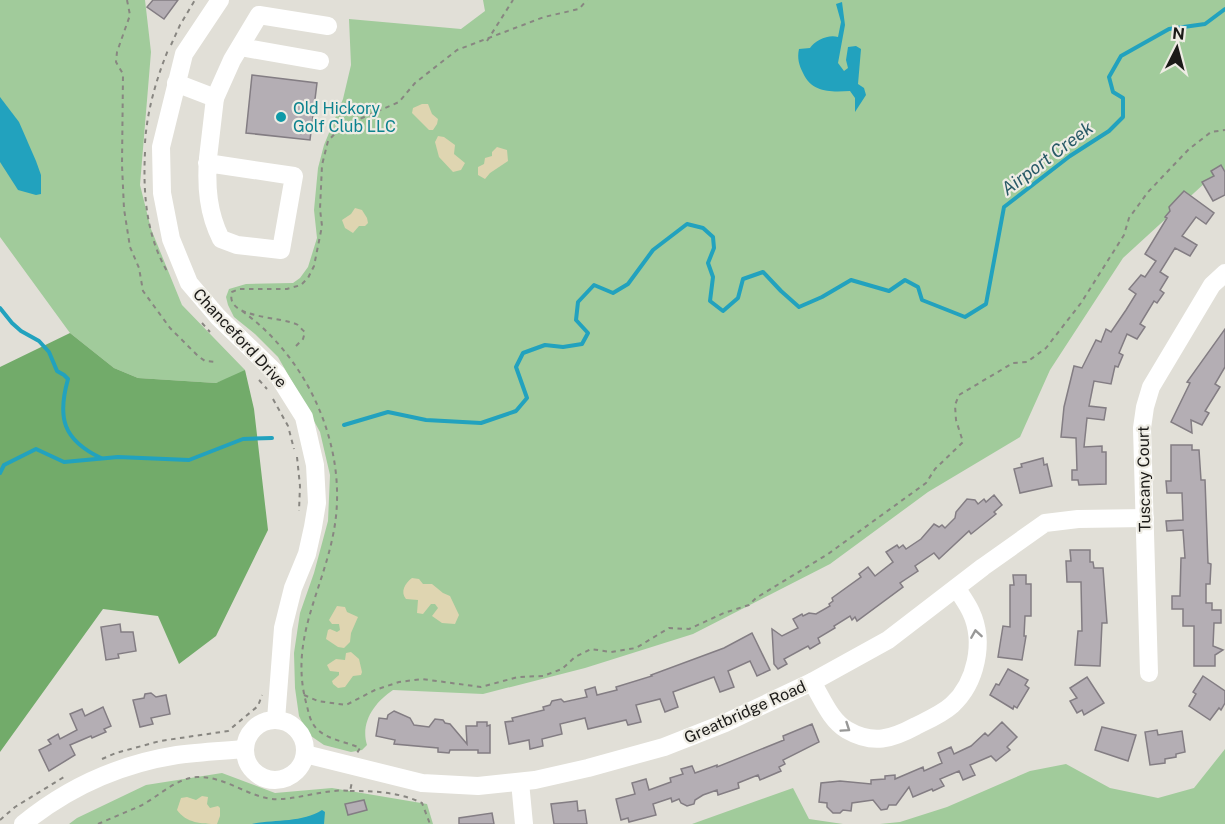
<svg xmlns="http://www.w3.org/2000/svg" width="1225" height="824" viewBox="0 0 1225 824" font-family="'Public Sans',sans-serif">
	<rect width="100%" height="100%" fill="#e1dfd7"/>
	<g fill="#a1cb9b">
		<polygon points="0,0 145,0 151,52 140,185 151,229 182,305 245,370 241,374 216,383 138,378 114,368 70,333 0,237"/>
		<path d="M483,0H1225V170L1218,171L1123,258L1050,370L1020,437L928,492L830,564L693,634L585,668L483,694L393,690C375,702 360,722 367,745L362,750L351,752L324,745L308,734L299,716L295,688L294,653L300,613L314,573L328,521L330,475L320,432L303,401L278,357L255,334L234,317L228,305L226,297L229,289L246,284L293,283L300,278L308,267L317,238L314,210L318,168L324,145L343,99L351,65L349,19L461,29L485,11Z"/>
		<polygon points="1225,749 1225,824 880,824 900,822 947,807 1030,771 1066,764 1110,788 1158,798 1194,788"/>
		<polygon points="222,773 275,793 332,788 427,804 433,824 69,824 77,818 146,785"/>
		<polygon points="793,788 809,819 843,824 692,824"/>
	</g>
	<polygon fill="#72ab6a" points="70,333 114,368 138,378 216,383 245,370 254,409 268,530 216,636 179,664 158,616 103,609 0,752 0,367"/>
	<g fill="#dfd5b1">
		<polygon points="422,104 428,104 432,114 438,119 437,124 433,130 429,130 412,113 413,108"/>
		<polygon points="438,136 444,137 455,145 454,154 465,163 461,170 453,172 439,157 435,142"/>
		<polygon points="497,147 507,150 508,161 490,173 485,179 478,175 478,167 484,164 485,158 492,156 492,152"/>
		<polygon points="355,208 362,210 367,218 368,223 365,226 359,226 353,233 345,228 342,220 351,214"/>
		<path d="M412,578L419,579L423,584H432L443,593L450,596L459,615L455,624L442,623L432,616L438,608L435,604H431L423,614L417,613L418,600L406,599C400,592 405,583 412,578Z"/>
		<polygon points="337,606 345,607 347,612 358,617 351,633 350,642 344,648 338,647 326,639 328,630 330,629 337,632 340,630 339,624 332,624 329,620"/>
		<polygon points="351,652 359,659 362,672 361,675 353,676 345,687 338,688 333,684 332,681 339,675 339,672 330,671 327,665 336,659 345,660 346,653"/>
		<path d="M202,796L208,797L207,804L210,808L218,806L220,808V816L217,824C202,824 186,823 177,810L181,798L187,797L196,800Z"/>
	</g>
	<g fill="#22a2be">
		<path d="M842,2L845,25L838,63L844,71L848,68L846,60L848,47L856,46L861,49L858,84L864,88L866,95L855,112V98L850,91C831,92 812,93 803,73C799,65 797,58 799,49L810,48C815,40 829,34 838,37L841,22L836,4Z"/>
		<polygon points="0,97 19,122 36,161 41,175 41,194 36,195 18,190 0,162"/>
		<path d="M322,810L325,812L324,824H252C275,819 302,823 322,810Z"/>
	</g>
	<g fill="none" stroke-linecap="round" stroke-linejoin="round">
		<g stroke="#22a2be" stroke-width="4">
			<path d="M0,308L12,323L21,331L39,341L49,352L57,371L64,375L68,379C57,418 63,440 101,458"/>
			<polyline points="344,425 388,412 426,420 481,423 516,411 527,398 516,367 523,353 545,345 563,347 582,344 588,333 576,320 578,302 594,285 613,293 628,284 653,250 687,224 703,228 713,237 714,248 708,263 713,277 710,301 723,311 738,298 743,279 763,272 781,291 799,307 822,297 851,280 889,291 905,280 918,287 922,300 965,317 986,304 1004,207 1070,156 1109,131 1123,117 1123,98 1113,92 1109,77 1121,56 1169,29 1205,24 1225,9"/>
			<polyline points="0,473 4,465 36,449 64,462 118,457 189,460 243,439 272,438"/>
		</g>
	</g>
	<g fill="#b4aeb4" stroke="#837d83" stroke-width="1.5">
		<polygon points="153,0 178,0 164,19 147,7"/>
		<polygon points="252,75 317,83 310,140 246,133"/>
		<polygon points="1221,165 1225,172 1225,195 1213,201 1202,182 1214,176 1211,171"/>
		<polygon points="1184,191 1214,213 1206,224 1196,217 1182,236 1197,245 1190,256 1175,248 1160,272 1168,277 1160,290 1164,293 1157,303 1154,301 1140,324 1145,327 1137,339 1127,334 1119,353 1123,355 1118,367 1115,366 1111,384 1094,381 1089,406 1106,408 1104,420 1087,418 1084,447 1102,446 1102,452 1106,452 1106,484 1079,485 1078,480 1072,480 1072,470 1077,470 1076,438 1061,437 1064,407 1074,366 1082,368 1096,340 1101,342 1106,329 1111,332 1126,310 1136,294 1129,289 1141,275 1145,277 1156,261 1145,254 1167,218 1165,217 1170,211 1169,207"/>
		<polygon points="1225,329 1225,367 1215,384 1220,387 1205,411 1209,413 1202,425 1191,420 1192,433 1171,422 1190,383 1187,382"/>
		<polygon points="1171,445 1192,445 1192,450 1199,450 1201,480 1205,480 1208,563 1211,564 1210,584 1206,584 1206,603 1212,603 1212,610 1221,610 1221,623 1214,623 1213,646 1223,650 1215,655 1215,666 1194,666 1194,626 1183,626 1183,609 1172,609 1172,596 1180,596 1181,558 1185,558 1183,530 1167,531 1166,521 1183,520 1182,493 1167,493 1166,481 1171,481"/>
		<polygon points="1043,458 1044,465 1047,464 1052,486 1020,493 1014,469 1022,467 1021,464"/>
		<polygon points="994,495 1002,505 994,512 996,514 971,534 969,531 939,559 934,553 915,566 918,571 900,583 903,587 857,621 855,617 852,620 850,616 834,626 835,628 818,638 820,643 810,649 808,646 784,659 787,664 778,669 774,664 772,629 782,636 798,628 793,619 802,614 803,616 809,613 816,614 830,606 829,604 833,601 832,598 861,577 859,574 868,567 875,576 893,562 886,552 897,545 899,548 903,545 906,549 921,539 934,524 939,527 942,525 945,528 955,518 956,512 967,499 975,500 978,504 984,499 986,502"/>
		<polygon points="1070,550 1090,550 1090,562 1093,562 1094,568 1103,568 1107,623 1102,623 1100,666 1075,665 1078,631 1082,631 1081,582 1067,582 1066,561 1071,561"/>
		<polygon points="1013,575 1026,575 1026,584 1031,584 1031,616 1025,616 1024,636 1026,636 1022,660 998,657 1003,626 1010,627 1010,585 1014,585"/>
		<polygon points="120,624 121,632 133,632 136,651 118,654 119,658 106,660 101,627"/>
		<polygon points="752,633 770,670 757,676 750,661 728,671 734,687 720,692 714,677 673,692 678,707 665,712 660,699 636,705 641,722 628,725 626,720 588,729 585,718 560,724 562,734 542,739 543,746 530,749 529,740 509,744 505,722 513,721 512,718 544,710 543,707 550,705 552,701 561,699 564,702 587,697 585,690 595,687 597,695 617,690 616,687 652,676 651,675 724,648"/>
		<polygon points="1008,669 1028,680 1025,685 1029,688 1017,708 1014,706 1013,709 990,695 996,684 999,685"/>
		<polygon points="1203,676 1225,691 1225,703 1221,710 1219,708 1210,720 1189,706 1196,694 1193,692"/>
		<polygon points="1087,677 1104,703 1084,715 1082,710 1077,713 1070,701 1077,698 1070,688"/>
		<polygon points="151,693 156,697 166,695 170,714 151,718 153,724 140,727 133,700 144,698 145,694"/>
		<polygon points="103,707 111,726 104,729 106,732 92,738 91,736 70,745 75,755 49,771 39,750 51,744 48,740 58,734 60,739 77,730 70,714 82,709 85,716"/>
		<polygon points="394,711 410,718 414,725 429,727 435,719 443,720 445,723 450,724 467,744 466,726 477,726 477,722 487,722 487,726 490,725 490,753 478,753 478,750 450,750 449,753 438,752 438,748 394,744 395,740 376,736 379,718 387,719 388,715"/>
		<polygon points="1002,722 1017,737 1007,747 1010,750 996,761 991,756 970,765 975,775 963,780 959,771 940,779 944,786 933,791 932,789 913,797 909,787 896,805 889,805 887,809 881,810 873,800 852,803 851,811 843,810 840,813 833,813 827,807 827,803 819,802 821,783 840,781 871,784 871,780 885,779 885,776 895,775 895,779 923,767 924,771 942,763 938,753 951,747 954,754 971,746 985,733 988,736"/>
		<polygon points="812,724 819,742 783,760 785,764 779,767 781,771 760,780 758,775 738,783 739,788 718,795 717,790 703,795 695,800 694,804 687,806 681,803 679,799 672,802 671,798 653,804 656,815 629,822 628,818 621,820 616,799 635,794 632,783 646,779 649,790 671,782 670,778 683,774 681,769 692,766 695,773 717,765 717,767 784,740 783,736"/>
		<polygon points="1102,727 1136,735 1128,761 1095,750"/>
		<polygon points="1157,730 1158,735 1182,731 1185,752 1176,754 1176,757 1165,759 1165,763 1150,765 1145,732"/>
		<polygon points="364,800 367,810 348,815 345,804"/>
		<polygon points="577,801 578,811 585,810 587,824 554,824 551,804"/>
		<polygon points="492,813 494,824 459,824 459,818"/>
	</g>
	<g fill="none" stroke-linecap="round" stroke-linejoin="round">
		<g stroke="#888681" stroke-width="2" stroke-dasharray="4.5 4.5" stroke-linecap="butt">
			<polyline points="127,0 130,15 117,52 116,62 123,74 122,165 124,209 130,247 139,268 143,291 170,328 198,356 205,361 216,362"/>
			<polyline points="487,41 513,0"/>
			<polyline points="171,45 180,25 195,0"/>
			<path d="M145,143C147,111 156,80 168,50"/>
			<path d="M145,152C143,193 146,235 167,271"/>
			<path d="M242,311C308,358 349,448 334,530C323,592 288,640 307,706C309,715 311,724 318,730C329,740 347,742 360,748L357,753"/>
			<polyline points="202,323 210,332"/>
			<path d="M296,346L303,339L305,332C302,330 300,327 298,325C282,316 224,319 232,292L239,289H287L301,285L308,278L314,266L322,226L320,209L322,165L328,141L341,127L399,102L415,83L457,50L544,17L579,9L587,0"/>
			<polyline points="259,380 267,389"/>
			<polyline points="273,399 288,426 294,449"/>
			<polyline points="297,457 300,486 299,511"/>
			<polyline points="304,695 318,701 346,705 375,690 399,682 422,679 481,687 518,677 543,676 562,669 575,657 591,649 611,652 636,648 669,628 689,629 724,613 749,605 756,598 828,554 926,483 935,469 963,442 956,420 955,405 959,395 1013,363 1027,362 1046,348 1081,303 1124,235 1129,218 1148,192 1189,149 1211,132 1225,130"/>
			<polyline points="102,759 116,753 160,741 228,731 258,706 262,695"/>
			<path d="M350,791C375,791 399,792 422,803L430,824"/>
			<polyline points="0,820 15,807 64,777"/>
			<path d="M98,824C112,818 126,812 140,806C158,797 176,778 197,777C224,776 247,796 272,799C295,801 326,788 350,791L352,782"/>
		</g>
		<g stroke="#fff" stroke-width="18">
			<polyline points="220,0 184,54 161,147 162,193 171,239 189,283 218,317 277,374 304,417 315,465 317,503 313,527 307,554 293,588 283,628 276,720"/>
			<polyline points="240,47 320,61"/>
			<polyline points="176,83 215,98 232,60 259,15 328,26"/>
			<path d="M207,163L294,176L281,250L237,245L221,239C208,213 206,187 208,158L215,98"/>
			<polyline points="1149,673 1142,428 1145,407 1151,387 1212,285 1225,273"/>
			<path d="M812,682C822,698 830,720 847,730C873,745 892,739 916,726C928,720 942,714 952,705C976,683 985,642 971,612C967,603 961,596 957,588"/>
			<circle cx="275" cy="750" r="30"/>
			<polyline points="305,754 422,783 478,786 535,780 588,768 664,747 725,723 812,682 888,640 983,567 1045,523 1078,519 1145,518"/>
			<polyline points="520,782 524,824"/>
			<path d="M23,824C67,788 120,764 177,755C199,752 222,751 245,749"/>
		</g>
	</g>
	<defs><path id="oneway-chevron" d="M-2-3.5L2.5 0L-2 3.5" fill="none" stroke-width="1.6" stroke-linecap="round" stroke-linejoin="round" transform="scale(1.5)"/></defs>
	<g stroke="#989897">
		<use href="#oneway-chevron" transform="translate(976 634) rotate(-99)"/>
		<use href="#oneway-chevron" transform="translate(846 728) rotate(34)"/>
	</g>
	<circle fill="#0f9aa8" stroke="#eeece4" stroke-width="2" cx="281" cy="117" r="6"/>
	<g text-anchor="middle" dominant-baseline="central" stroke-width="4.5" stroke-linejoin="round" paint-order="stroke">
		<g font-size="16" fill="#0d838f" stroke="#eeece4" text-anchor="start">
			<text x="293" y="108">Old Hickory<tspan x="293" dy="18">Golf Club LLC</tspan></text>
		</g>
		<g font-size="16" fill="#1b1a18" stroke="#eeece4">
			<text transform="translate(240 338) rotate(47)">Chanceford Drive</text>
			<text transform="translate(1144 479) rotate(-91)">Tuscany Court</text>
			<text transform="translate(745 712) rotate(-24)">Greatbridge Road</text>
		</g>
		<g font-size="18" font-style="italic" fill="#295a67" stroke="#eeece4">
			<text transform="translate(1047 158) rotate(-37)">Airport Creek</text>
		</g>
	</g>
	<g transform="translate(1177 48) rotate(6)" stroke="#eeece4" stroke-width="4.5" paint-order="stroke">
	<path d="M0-4.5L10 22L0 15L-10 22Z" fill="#1b1a18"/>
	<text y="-9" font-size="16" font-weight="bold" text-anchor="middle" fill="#1b1a18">N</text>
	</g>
</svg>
